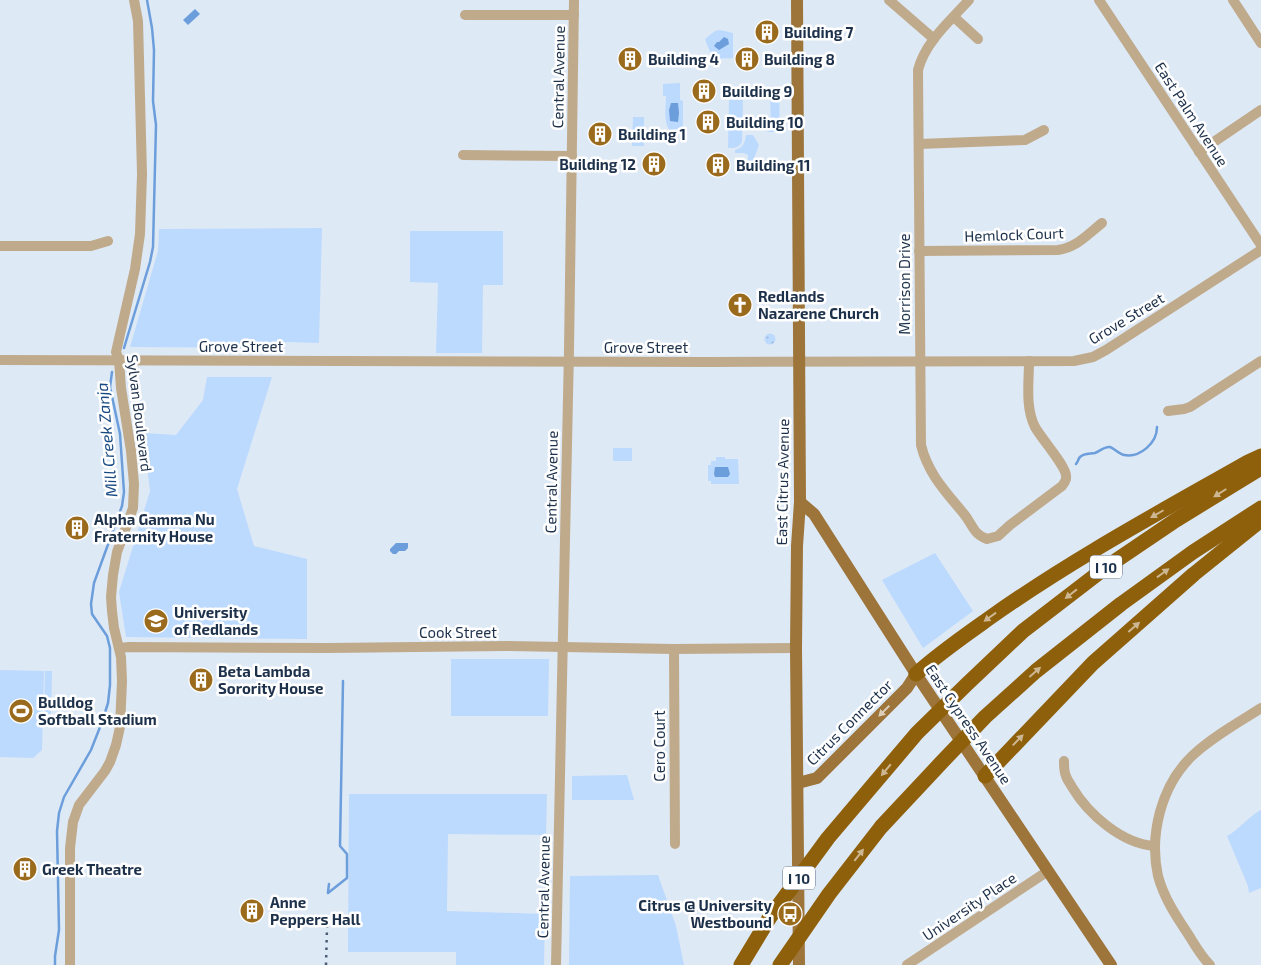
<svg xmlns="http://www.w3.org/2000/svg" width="1261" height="965" viewBox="0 0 1261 965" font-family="'Exo 2',sans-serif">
	<defs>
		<pattern id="garden-dots" width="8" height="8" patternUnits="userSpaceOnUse" patternTransform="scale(1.25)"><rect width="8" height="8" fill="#bcd9fe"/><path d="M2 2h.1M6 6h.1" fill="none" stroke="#a1bbdb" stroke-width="1.8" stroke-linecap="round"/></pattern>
	</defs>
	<rect width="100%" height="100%" fill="#dee9f6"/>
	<g fill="#bcd9fe">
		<path d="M720,30L733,33V58C713,59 712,59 705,39L715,31Z"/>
		<path d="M680,83V100L683,101V129L679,133C661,134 666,108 666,96H663V84Z"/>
		<polygon points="761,91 779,91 780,132 769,132 764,130 765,128 771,128 770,95 761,94"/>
		<path d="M729,100H743L742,142C739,148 734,148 728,148Z"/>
		<polygon points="633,117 644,117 644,146 632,146"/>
		<path d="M746,135H753L759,145L749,172L746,173V171H748V155L744,153H735V150C743,148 745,143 746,135Z"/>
		<polygon points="322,228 319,343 287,342 278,348 130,347 158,251 159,229"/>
		<polygon points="410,231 503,231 503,285 483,285 482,353 436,353 438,283 410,282"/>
		<polygon points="207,377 272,377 237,489 254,546 307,559 307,639 126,637 119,592 150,491 143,433 176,435 203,400"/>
		<rect x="613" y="448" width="19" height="13"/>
		<polygon points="716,457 725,457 725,459 738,459 739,484 711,484 711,481 708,481 708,465 711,465 711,461 716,461"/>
		<polygon points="935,553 973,611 923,648 882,580"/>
		<polygon points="451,659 549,659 548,716 451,716"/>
		<polygon points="0,670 44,671 42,750 33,758 0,757"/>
		<polygon points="45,671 52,671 51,714 44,714"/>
		<polygon points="627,775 634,800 572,800 572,776"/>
		<polygon points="349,794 547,794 546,835 448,834 447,911 545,914 544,965 456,965 456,952 348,952"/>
		<path d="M1261,810V888L1249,893L1248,886L1227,836C1240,829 1248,817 1261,810Z"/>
		<polygon points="658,875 676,926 684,965 569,965 570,876"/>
	</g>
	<circle fill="url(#garden-dots)" cx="770" cy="339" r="5.5"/>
	<g fill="#6c9edc">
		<polygon points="195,9 200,14 188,25 183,20"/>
		<polygon points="724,37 728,39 729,44 719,50 714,46 717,42 719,42"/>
		<polygon points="671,103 678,103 679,113 678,122 670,121 669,110"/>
		<polygon points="715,467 728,467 730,474 728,477 715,477 714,474"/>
		<polygon points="396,543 408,543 408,548 405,551 399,551 396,554 393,554 390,551 390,549"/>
	</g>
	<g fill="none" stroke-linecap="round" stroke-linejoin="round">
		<g stroke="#6c9edc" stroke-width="2.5">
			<polyline points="124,348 150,262 153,247 156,125 153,101 154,50 152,28 147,0"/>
			<path d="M1076,464C1078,462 1078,459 1080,457C1084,453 1090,454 1095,453C1100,451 1105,446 1110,447C1115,449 1119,454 1124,455C1140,458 1157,443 1157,427"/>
			<polyline points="328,892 329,884"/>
			<polyline points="328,893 347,878 347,854 340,846 343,681"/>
			<polyline points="55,965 55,956 59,930 57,831 59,813 64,797 91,750 102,722 108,703 110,685 110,648 107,636 92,614 91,604 94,583 122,506 124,492 120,434 110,387 112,372"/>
		</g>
		<g stroke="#c0aa8c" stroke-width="10">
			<polyline points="889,0 934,39"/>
			<path d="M969,0C950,21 925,42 918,70L921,445C928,474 946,492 964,514C973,525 973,534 987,539L998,536L1010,525L1062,486C1064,483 1067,480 1066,476C1066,466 1041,438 1035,427C1025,407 1029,382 1029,361"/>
			<polyline points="1099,0 1261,245"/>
			<polyline points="1233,0 1261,43"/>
			<polyline points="465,15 574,15"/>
			<polyline points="954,17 978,39"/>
			<polyline points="919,144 1025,140 1044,130"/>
			<polyline points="1199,152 1261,110"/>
			<polyline points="463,155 572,156"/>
			<polyline points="0,246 91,246 108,241"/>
			<path d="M919,251L1058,250C1077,247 1087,235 1102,223"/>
			<polyline points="0,360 709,362 1074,361 1093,357 1106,350 1261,250"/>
			<polyline points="1168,411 1184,409 1190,407 1261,361"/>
			<polyline points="119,648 129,647 328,648 506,646 674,649 796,648"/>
			<polyline points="674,649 675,844"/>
			<path d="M1064,761C1064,766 1064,772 1066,776C1067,780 1070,783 1072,787C1088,814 1122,844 1155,846"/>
			<polyline points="70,965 70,848 73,822 79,805 105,771 110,762 116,745 120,727 122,681 121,657 114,628 112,611 111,597 113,575 117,552 133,508 134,484 131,451 121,388 119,360 116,352 135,269 140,234 142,174 138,21 134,0"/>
			<polyline points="556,965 569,350 574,0"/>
			<polyline points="907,965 1048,871"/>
			<path d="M1210,965C1201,956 1195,945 1188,934C1176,916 1164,898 1158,876C1149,835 1161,786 1192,756C1212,737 1238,723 1261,708"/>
		</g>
		<g stroke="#9d7439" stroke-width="12">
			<polyline points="797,0 800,502 797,546 796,648 799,965"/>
			<polyline points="800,502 814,514 835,547 916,674 1111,965"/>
			<polyline points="798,783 817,778 907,688 916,674"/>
		</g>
		<g stroke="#8f600c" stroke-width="15">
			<path d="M916,674C938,654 964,636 988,619C1071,560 1160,512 1248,462L1261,456"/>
			<polyline points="985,776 1093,663 1194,574 1261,520"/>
			<polyline points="741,965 770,917 828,838 917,733 966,685 1023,631 1105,568 1176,520 1261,468"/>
			<polyline points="780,965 829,894 881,827 940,764 985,717 1036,671 1121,604 1193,552 1261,508"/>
		</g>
		<polyline stroke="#4b5d74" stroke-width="2.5" stroke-dasharray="2.5 5" stroke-linecap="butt" points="326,965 327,927"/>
	</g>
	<defs><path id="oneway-solid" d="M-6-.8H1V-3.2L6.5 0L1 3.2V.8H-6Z" transform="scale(1.25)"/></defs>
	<g fill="#cdb792">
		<use href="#oneway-solid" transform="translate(1220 493) rotate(148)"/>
		<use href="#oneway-solid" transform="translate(1157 514) rotate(150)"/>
		<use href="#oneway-solid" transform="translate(1163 573) rotate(-36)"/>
		<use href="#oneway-solid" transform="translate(1071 594) rotate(142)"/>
		<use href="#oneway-solid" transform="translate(990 617) rotate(144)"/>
		<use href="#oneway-solid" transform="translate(1134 627) rotate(-41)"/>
		<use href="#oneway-solid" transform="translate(1035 672) rotate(-41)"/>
		<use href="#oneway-solid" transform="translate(1018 740) rotate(-46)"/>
		<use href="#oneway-solid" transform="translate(886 770) rotate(130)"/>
		<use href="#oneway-solid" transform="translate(859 855) rotate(-52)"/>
	</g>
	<use fill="#ddceba" href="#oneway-solid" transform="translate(884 711) rotate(135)"/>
	<defs>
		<symbol id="building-disc" viewBox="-11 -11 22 22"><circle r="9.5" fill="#9b6b1d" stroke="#fff"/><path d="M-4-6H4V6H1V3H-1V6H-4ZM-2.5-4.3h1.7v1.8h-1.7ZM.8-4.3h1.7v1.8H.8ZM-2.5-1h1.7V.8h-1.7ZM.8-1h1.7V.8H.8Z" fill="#fff"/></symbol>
		<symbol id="church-disc" viewBox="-11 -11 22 22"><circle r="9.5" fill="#9b6b1d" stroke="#fff"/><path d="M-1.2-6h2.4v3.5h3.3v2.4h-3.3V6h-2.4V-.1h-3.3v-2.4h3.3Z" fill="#fff"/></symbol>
		<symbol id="university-disc" viewBox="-11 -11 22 22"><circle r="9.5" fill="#9b6b1d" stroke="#fff"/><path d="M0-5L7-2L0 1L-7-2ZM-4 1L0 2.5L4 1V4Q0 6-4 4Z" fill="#fff"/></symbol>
		<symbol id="stadium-disc" viewBox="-11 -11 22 22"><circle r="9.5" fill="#9b6b1d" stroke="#fff"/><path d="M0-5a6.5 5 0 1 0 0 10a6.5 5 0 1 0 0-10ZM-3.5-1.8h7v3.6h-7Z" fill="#fff"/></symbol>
		<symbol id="bus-disc" viewBox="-11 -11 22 22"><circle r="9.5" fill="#9b6b1d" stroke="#fff"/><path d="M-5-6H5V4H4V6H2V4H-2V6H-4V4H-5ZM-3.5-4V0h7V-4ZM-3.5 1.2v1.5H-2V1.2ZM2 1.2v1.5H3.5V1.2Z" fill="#fff"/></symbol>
	</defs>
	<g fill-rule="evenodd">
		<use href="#building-disc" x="753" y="18" width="28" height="28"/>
		<use href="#building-disc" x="616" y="45" width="28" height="28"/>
		<use href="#building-disc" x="733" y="45" width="28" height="28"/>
		<use href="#building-disc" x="690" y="77" width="28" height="28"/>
		<use href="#building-disc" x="694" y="108" width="28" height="28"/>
		<use href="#building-disc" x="586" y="120" width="28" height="28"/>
		<use href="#building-disc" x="640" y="150" width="28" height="28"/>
		<use href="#building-disc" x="704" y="151" width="28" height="28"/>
		<use href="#church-disc" x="726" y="291" width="28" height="28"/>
		<use href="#building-disc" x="63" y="514" width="28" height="28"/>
		<use href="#university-disc" x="142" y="607" width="28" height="28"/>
		<use href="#building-disc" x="187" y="666" width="28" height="28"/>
		<use href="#stadium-disc" x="7" y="697" width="28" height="28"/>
		<use href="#building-disc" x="11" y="855" width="28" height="28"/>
		<use href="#building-disc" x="238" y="897" width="28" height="28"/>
		<use href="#bus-disc" x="776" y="900" width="28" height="28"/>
	</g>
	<g text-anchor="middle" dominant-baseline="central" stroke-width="5" stroke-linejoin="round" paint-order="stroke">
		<g fill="#fff" stroke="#616f81" stroke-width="1">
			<rect x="1090" y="555.5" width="32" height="23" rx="4"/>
			<rect x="783" y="866.5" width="32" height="23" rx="4"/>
		</g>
		<g font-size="14" font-weight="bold" fill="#1d314b">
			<text x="1106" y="567">I 10</text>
			<text x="799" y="878">I 10</text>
		</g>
		<g font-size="15" font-weight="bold" fill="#1d314b" stroke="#fff" text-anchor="start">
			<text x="784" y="32">Building 7</text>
			<text x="648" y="59">Building 4</text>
			<text x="764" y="59">Building 8</text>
			<text x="722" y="91">Building 9</text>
			<text x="726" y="122">Building 10</text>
			<text x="618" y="134">Building 1</text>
			<text x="636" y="164" text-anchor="end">Building 12</text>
			<text x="736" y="165">Building 11</text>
			<text x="758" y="296">Redlands<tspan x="758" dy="17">Nazarene Church</tspan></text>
			<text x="94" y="519">Alpha Gamma Nu<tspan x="94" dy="17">Fraternity House</tspan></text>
			<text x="174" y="612">University<tspan x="174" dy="17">of Redlands</tspan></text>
			<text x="218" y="671">Beta Lambda<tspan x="218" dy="17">Sorority House</tspan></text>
			<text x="38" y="702">Bulldog<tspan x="38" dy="17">Softball Stadium</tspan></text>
			<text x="42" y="869">Greek Theatre</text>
			<text x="270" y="902">Anne<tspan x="270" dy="17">Peppers Hall</tspan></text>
			<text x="772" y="905" text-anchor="end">Citrus @ University<tspan x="772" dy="17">Westbound</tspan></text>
		</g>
		<g font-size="15" fill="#1d314b" stroke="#fff">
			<text transform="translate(558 77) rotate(-89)">Central Avenue</text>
			<text transform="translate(1192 114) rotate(57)">East Palm Avenue</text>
			<text transform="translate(1014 234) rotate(-2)">Hemlock Court</text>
			<text transform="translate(904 284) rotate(-90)">Morrison Drive</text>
			<text transform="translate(1126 318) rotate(-31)">Grove Street</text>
			<text x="241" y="346">Grove Street</text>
			<text x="646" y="347">Grove Street</text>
			<text transform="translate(140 413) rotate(83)">Sylvan Boulevard</text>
			<text transform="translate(551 482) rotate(-89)">Central Avenue</text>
			<text transform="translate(782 482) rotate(-89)">East Citrus Avenue</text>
			<text x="458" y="632">Cook Street</text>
			<text transform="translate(849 722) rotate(-45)">Citrus Connector</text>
			<text transform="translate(969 724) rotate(56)">East Cypress Avenue</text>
			<text transform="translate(659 746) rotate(-90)">Cero Court</text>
			<text transform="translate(543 887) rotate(-89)">Central Avenue</text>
			<text transform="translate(969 906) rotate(-34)">University Place</text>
		</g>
		<g font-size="16" font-style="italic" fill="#174982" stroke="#fff">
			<text transform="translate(106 440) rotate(-95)">Mill Creek Zanja</text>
		</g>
	</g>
</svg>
